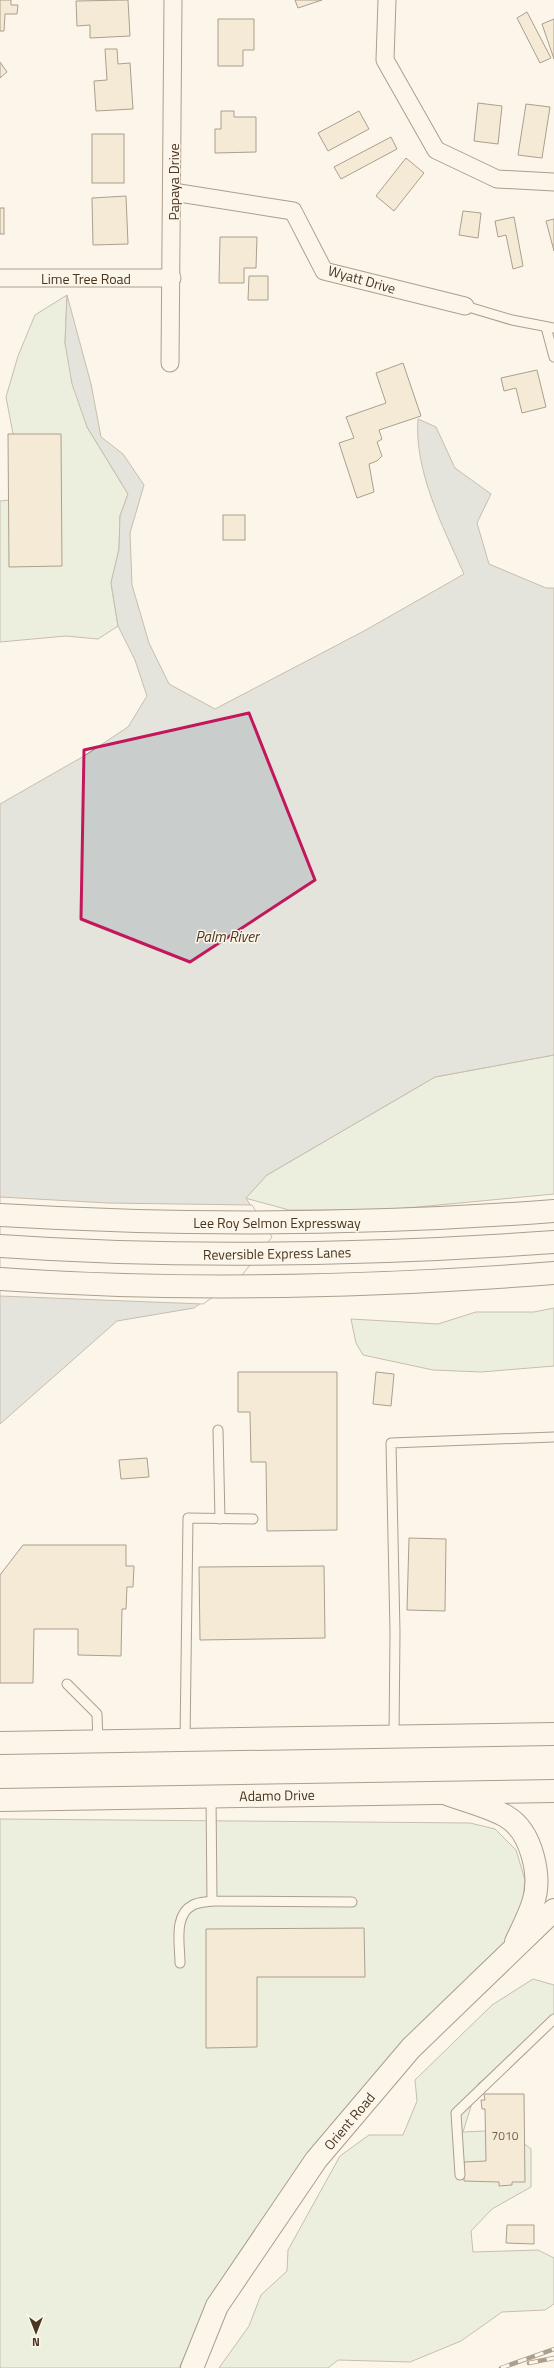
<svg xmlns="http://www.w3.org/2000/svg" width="554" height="2368" viewBox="0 0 554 2368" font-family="'Titillium Web',sans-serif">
	<rect width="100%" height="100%" fill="#fbf6e9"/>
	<g fill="#dce7d0" stroke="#887966">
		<polygon points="67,295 65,343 87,427 128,494 120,516 119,549 111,583 118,626 98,639 66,636 0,642 0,501 9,500 21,476 6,397 18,356 35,315"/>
		<polygon points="554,1055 554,1194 386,1210 289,1210 245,1198 267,1175 435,1077"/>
		<polygon points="554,1308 554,1366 481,1372 433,1370 363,1355 356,1343 351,1319 438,1324 476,1312 534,1312"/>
		<polygon points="0,1819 470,1823 495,1829 516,1850 525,1880 520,1928 357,2107 198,2328 179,2368 0,2368"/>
		<polygon points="533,1979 554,1985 554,2013 548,2025 478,2084 463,2132 507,2130 531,2149 531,2187 492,2209 471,2231 473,2252 538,2250 554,2258 554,2304 545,2310 502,2312 461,2341 410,2362 338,2360 328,2368 219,2368 249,2326 261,2295 287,2271 288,2250 340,2156 369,2135 403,2135 417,2101 415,2080 492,2005"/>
	</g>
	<path fill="#c9cecd" stroke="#887966" d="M67,295L91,384L101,437L123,454L144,485L130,533L132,585L149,643L169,684L215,709L364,631L464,574C443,527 414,471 418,419L436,427L455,468L491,494L477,523L489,564L546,588H554V1055L435,1077L267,1175L246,1198L270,1237L238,1277L194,1308L117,1321L0,1424V804L84,756L128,727L147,696L135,660L118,626L111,583L119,549L120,516L128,494L87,427L72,384L65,343Z"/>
	<polygon fill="#fbf6e9" stroke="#887966" points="0,1197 108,1203 252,1205 272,1237 239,1279 203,1304 0,1296"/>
	<g fill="#ecdcbc" stroke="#4a3520">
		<polygon points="0,0 11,0 11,5 18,5 17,14 5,14 4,31 0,31"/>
		<polygon points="128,0 130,36 90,38 90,25 77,26 76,1"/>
		<polygon points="295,0 322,0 298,8"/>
		<polygon points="527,12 551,58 540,63 517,18"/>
		<polygon points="218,19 254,19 254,50 243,50 243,66 218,66"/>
		<polygon points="554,19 554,59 542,24"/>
		<polygon points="105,49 117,49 118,64 130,63 133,109 96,111 94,81 107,80"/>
		<polygon points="0,62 7,72 0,78"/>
		<polygon points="478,103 502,106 498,144 474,141"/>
		<polygon points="526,104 550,107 542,158 518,155"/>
		<polygon points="221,111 234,111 234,117 256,117 256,152 215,153 215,129 221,129"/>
		<polygon points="359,111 369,129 328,151 318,133"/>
		<rect x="92" y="134" width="32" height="49"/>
		<polygon points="391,137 397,149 341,179 334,167"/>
		<polygon points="406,158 424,173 394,211 376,196"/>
		<polygon points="126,196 128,244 93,245 92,198"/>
		<rect x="0" y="208" width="4" height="26"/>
		<polygon points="463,211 481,213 478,238 459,235"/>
		<polygon points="514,217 523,266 513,269 506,235 498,237 495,221"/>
		<polygon points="554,219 554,251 546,221"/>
		<polygon points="220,237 257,237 256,268 244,268 244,283 219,283"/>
		<polygon points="249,276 268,276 268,300 248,300"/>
		<polygon points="403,363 421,416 379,430 382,439 377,442 382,456 377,461 369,464 374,492 357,498 339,443 354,438 346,417 386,403 376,373"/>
		<polygon points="537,370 546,407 522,413 516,388 504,391 501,378"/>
		<polygon points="8,434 61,434 62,566 9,567"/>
		<rect x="223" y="515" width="22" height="25"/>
		<polygon points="238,1372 337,1372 337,1530 267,1531 266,1462 251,1462 250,1412 238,1412"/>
		<polygon points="376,1372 394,1374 391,1406 373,1404"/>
		<polygon points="147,1458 149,1477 121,1479 119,1460"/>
		<polygon points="409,1538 446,1539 445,1611 407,1610"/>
		<polygon points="23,1545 126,1545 126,1566 134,1566 133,1587 127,1587 126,1609 122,1609 121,1656 78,1655 78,1629 34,1629 33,1683 0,1683 0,1575"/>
		<polygon points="324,1566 325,1638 200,1640 199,1567"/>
		<polygon points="364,1928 365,1977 257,1977 257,2047 206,2048 206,1929"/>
		<polygon points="484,2094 524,2094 525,2182 512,2182 512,2185 499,2186 499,2182 464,2181 464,2162 486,2161 485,2109 482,2109 481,2100 485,2100"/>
		<polygon points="507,2225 534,2225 534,2244 506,2243"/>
	</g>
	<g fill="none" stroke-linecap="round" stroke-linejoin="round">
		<defs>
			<g id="lane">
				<polyline points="465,306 512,320 554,328"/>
				<polyline points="546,327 554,357"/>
				<polyline points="218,1430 220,1519"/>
				<polyline points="67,1684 97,1714 98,1742"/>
				<polyline points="394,1736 395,1632 391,1443 554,1437"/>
				<polyline points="185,1740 188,1518 253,1519"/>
				<polyline points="211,1796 212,1901 352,1902"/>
				<path d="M180,1963C180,1945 173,1915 193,1905C198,1902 207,1902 212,1901"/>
				<polyline points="460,2175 456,2113 554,2019"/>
			</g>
			<g id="street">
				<polyline points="387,0 385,60 436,150 497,179 554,182"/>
				<polyline points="173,192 293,211 324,271 465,306"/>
				<polyline points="0,278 172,278"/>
				<polyline points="170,363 173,0"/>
			</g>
			<g id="secondary">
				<path d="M444,1793C460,1799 494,1808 507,1817C532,1832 542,1877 533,1903C529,1916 522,1929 516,1942"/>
				<polyline points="192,2368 217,2306 316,2160 411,2048 554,1910"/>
			</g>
			<g id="primary">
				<polyline points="0,1743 554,1734"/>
				<polyline points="0,1800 554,1791"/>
			</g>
			<g id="highway">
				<path d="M0,1215C185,1226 369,1225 554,1211"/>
				<path d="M0,1246C185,1259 369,1255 554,1242"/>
				<path d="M0,1279C184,1292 370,1287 554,1273"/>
			</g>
		</defs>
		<use href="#lane" stroke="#4a3520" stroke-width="11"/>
		<use href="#street" stroke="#4a3520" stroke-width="19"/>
		<use href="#secondary" stroke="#4a3520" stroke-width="24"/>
		<use href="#primary" stroke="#4a3520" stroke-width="24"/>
		<use href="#highway" stroke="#4a3520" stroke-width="24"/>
		<use href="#lane" stroke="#fbf6e9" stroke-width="9"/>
		<use href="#street" stroke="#fbf6e9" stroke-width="17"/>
		<use href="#secondary" stroke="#fbf6e9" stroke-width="22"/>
		<use href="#primary" stroke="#fbf6e9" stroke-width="22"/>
		<use href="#highway" stroke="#fbf6e9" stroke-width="22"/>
		<defs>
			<g id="rail">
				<polyline points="529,2363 554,2358"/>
				<polyline points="501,2368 554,2349"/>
			</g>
		</defs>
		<use href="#rail" stroke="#4a3520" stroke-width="4.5"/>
		<use href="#rail" stroke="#fbf6e9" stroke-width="3" stroke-dasharray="9" stroke-linecap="butt"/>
	</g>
	<path d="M0 0H554V2368H0ZM249,713L315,880L190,962L81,919L84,750Z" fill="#fbf6e9" fill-opacity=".55" fill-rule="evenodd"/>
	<path fill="none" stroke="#c2185b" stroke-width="3" stroke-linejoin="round" d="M249,713L315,880L190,962L81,919L84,750Z"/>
	<g text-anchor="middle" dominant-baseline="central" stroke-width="3" stroke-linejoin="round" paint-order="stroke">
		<g font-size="12" fill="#725f47">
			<text x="505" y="2135">7010</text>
		</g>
		<g font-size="14" fill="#4a3520" stroke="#fbf6e9">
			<text transform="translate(173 182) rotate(-90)">Papaya Drive</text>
			<text x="86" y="278">Lime Tree Road</text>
			<text transform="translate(362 279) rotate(16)">Wyatt Drive</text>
			<text x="277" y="1222">Lee Roy Selmon Expressway</text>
			<text transform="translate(277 1253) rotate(-1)">Reversible Express Lanes</text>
			<text transform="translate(277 1795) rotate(-1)">Adamo Drive</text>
			<text transform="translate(349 2121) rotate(-50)">Orient Road</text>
		</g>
		<g font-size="15" font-style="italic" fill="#4a3520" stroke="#fbf6e9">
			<text x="227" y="936">Palm River</text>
		</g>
	</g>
	<g transform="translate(36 2332) rotate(180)" stroke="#fbf6e9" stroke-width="3" paint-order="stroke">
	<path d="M0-3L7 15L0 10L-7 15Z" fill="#4a3520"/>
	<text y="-6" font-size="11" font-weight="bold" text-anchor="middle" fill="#4a3520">N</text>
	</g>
</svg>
